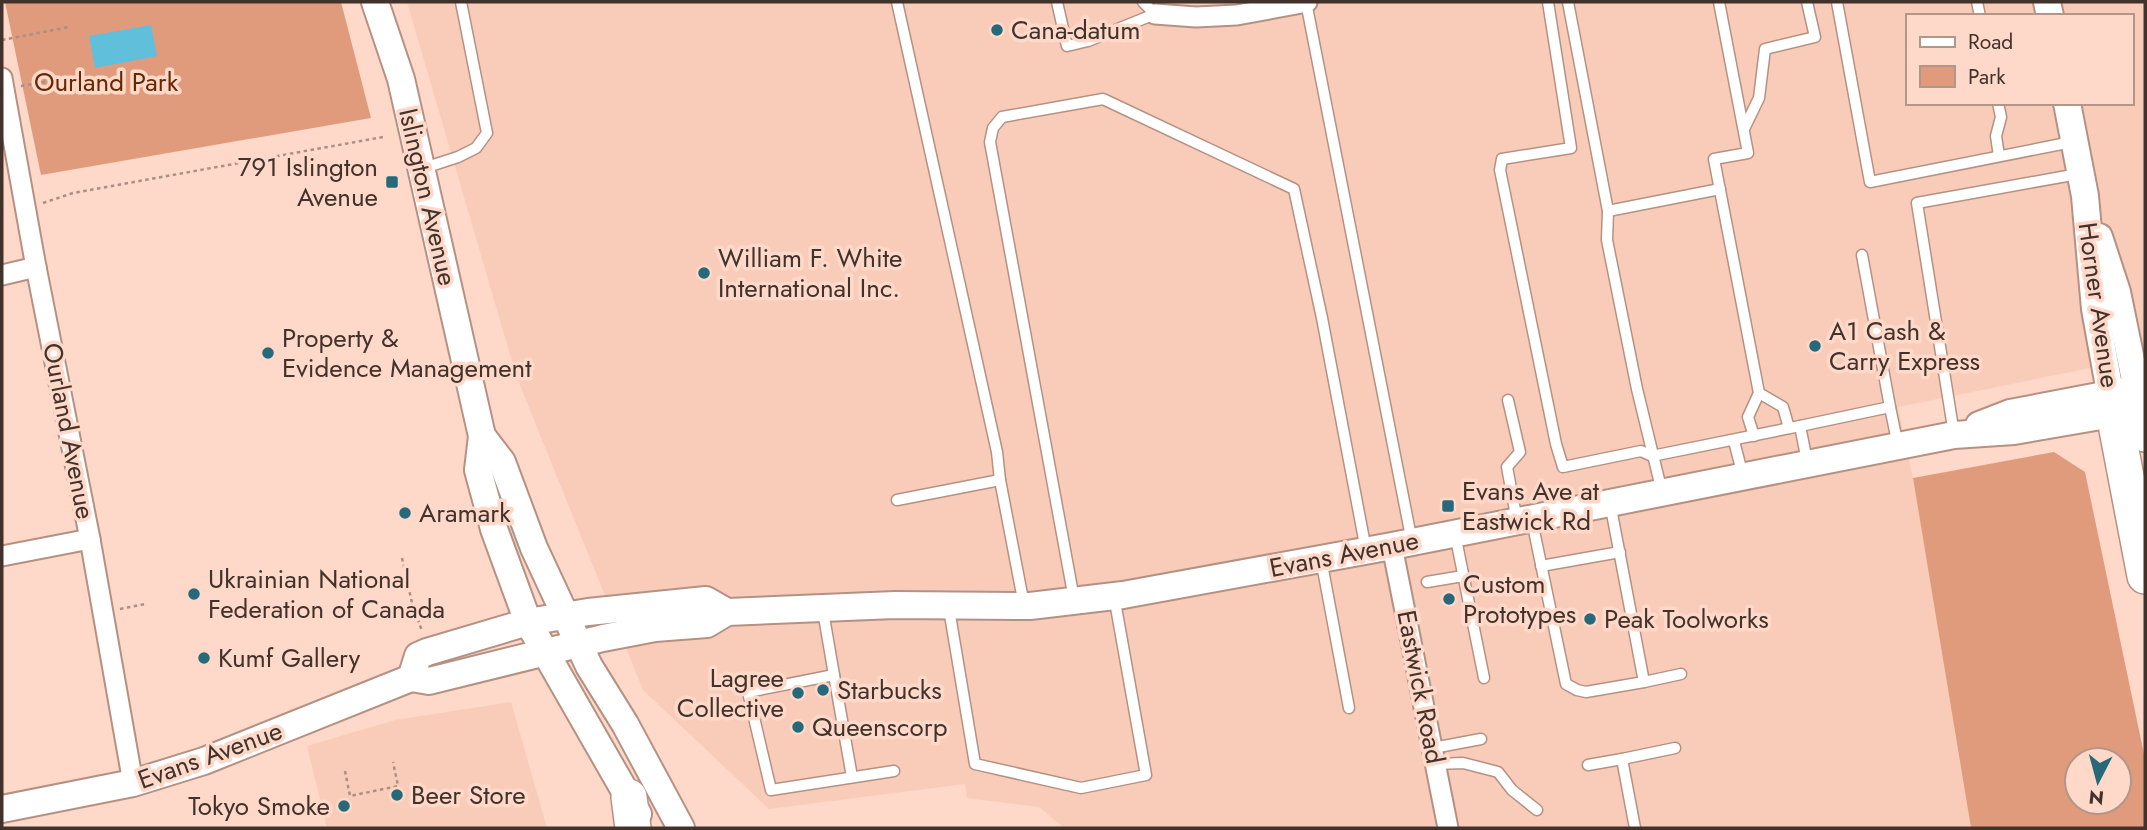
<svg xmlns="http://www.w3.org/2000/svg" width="2147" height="830" viewBox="0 0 2147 830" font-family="Jost,sans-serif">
	<rect width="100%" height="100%" fill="#fed8c8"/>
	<g fill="#f9ccb9" fill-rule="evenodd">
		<path d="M407,2H2145V357L1898,407L1913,478L1971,828H1064L1039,807L967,798L965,784L769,809L643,690L516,375ZM1907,16H2131V103H1907Z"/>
		<polygon points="511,702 547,828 327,828 307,746 395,720"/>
	</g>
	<g fill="#e09b7d" fill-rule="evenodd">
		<polygon points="5,2 341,2 371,118 41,175"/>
		<path d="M2054,452L2085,472L2145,759V828H1971L1913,478ZM2119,760V802H2077V760Z"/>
	</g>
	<polygon fill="#60c0dc" points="151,25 157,56 95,68 89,36"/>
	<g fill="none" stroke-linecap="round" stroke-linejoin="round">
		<defs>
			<g id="lane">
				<polyline points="897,2 997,452 1000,480"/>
				<polyline points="1057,2 1067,46 1088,41 1155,14 1143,2"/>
				<polyline points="1306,2 1412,542"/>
				<polyline points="1548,2 1571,148 1502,159 1500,170 1556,444 1563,467 1641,451 1652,456 1800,426"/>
				<polyline points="1568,2 1608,211 1607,240 1637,389 1662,492"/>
				<polyline points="1719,2 1748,153 1714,159 1759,393 1748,417 1754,436"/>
				<polyline points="1837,2 1870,182 2072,142"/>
				<polyline points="1977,2 1980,16"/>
				<polyline points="1998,103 2001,117 1996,136 1999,156"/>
				<polyline points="1744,129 1759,98 1765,49 1815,37 1807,2"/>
				<polyline points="421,169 458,157 476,148 487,133 461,2"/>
				<polyline points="1608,211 1720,189"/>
				<polyline points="1862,255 1890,407"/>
				<polyline points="1759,393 1783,407 1789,428"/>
				<polyline points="1508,400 1520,452 1507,467 1517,521"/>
				<polyline points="1954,434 1917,203 2078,174"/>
				<polyline points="1734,441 1743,476"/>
				<polyline points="1807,461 1800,426 1890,407 1898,446"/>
				<polyline points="897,500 1000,480 1024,605"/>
				<polyline points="1532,521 1566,684 1577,690 1586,692 1644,682 1610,503"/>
				<polyline points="1455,534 1484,678"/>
				<polyline points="1321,559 1349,708"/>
				<polyline points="1541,566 1620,552"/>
				<polyline points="1427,582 1463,576"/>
				<polyline points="1074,599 990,142 993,128 1002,117 1103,99 1294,189 1322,318 1366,550"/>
				<polyline points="949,609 975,764 1081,788 1146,775 1114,596"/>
				<polyline points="823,611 834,675 748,692 771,790 894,771"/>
				<polyline points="834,675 852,777"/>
				<polyline points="1644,682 1681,674"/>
				<polyline points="1433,748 1481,739"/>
				<polyline points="1622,759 1675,748"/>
				<polyline points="1436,764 1463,763 1498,772 1512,790 1537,810"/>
				<polyline points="1588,765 1622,759 1635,828"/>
			</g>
			<g id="street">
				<polyline points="1155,14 1196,17 1237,15 1307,2"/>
				<polyline points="2,78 36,267 90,539 133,783"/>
				<polyline points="2,275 36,267"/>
				<polyline points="1392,546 1448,828"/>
				<polyline points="2,556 90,539"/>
			</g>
			<g id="secondary">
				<polyline points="375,2 401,79 482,436 478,470 494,529 528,622 638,814"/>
				<polyline points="2047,2 2050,16"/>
				<polyline points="2067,103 2085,196 2095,309 2114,414"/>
				<polyline points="2099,237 2117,292 2141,409"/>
				<polyline points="1979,425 2010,413 2125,391"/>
				<polyline points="482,436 502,462 534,548 589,666 625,724 681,828"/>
				<polyline points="411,678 418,656 427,652 528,622 588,612 706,600 727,612"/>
				<polyline points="2,809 133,783 204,761 411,678 429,681 603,638 655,628 707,624 727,612 895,605 1030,606 1123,595 1392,546 1954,435 2014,431 2130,411"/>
			</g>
			<g id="highway">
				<polyline points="2141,409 2145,434"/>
				<polyline points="2114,414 2145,576"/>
				<polyline points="629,797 633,828"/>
			</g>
		</defs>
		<use href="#lane" stroke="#b59183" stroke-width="13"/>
		<use href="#street" stroke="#b59183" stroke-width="23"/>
		<use href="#secondary" stroke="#b59183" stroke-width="30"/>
		<use href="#highway" stroke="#b59183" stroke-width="38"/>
		<g stroke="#ab8f84" stroke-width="2.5" stroke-dasharray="3.5 3.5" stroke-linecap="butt">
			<polyline points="2,40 69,27"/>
			<polyline points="21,86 79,76"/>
			<polyline points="43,203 73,193 383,137"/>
			<polyline points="402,558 412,603 422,631"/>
			<polyline points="120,609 145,604"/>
			<polyline points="345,771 350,796 398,786 393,762"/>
		</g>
		<use href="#lane" stroke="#fff" stroke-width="10"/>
		<use href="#street" stroke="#fff" stroke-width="19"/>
		<use href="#secondary" stroke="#fff" stroke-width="26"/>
		<use href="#highway" stroke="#fff" stroke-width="35"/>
	</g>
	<g fill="#26697b" stroke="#fed8c8" stroke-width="2.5">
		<circle cx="997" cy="30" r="7"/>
		<rect x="385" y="175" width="14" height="14" rx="3.5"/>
		<circle cx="704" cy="273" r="7"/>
		<circle cx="1815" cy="346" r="7"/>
		<circle cx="268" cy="353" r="7"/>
		<rect x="1441" y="499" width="14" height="14" rx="3.5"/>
		<circle cx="405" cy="513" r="7"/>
		<circle cx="194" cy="594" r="7"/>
		<circle cx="1449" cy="599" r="7"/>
		<circle cx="1590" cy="619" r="7"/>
		<circle cx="204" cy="658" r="7"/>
		<circle cx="823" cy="690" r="7"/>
		<circle cx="798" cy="693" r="7"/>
		<circle cx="798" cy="727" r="7"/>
		<circle cx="397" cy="795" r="7"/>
		<circle cx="344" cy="806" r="7"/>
	</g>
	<g text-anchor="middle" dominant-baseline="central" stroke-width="7" stroke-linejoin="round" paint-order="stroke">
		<g font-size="26" fill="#41322c" stroke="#fed8c8" text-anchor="start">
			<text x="1011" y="30">Cana-datum</text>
			<text x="378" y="167" text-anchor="end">791 Islington<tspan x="378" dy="30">Avenue</tspan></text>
			<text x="718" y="258">William F. White<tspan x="718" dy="30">International Inc.</tspan></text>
			<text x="1829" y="331">A1 Cash &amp;<tspan x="1829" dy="30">Carry Express</tspan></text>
			<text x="282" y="338">Property &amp;<tspan x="282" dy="30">Evidence Management</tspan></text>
			<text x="1462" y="491">Evans Ave at<tspan x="1462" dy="30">Eastwick Rd</tspan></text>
			<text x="419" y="513">Aramark</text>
			<text x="208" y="579">Ukrainian National<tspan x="208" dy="30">Federation of Canada</tspan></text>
			<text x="1463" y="584">Custom<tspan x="1463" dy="30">Prototypes</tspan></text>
			<text x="1604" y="619">Peak Toolworks</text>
			<text x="218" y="658">Kumf Gallery</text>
			<text x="784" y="678" text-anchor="end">Lagree<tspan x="784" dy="30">Collective</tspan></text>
			<text x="837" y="690">Starbucks</text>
			<text x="812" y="727">Queenscorp</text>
			<text x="411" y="795">Beer Store</text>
			<text x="330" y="806" text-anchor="end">Tokyo Smoke</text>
		</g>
		<g font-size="26" fill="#672703" stroke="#fed8c8">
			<text x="106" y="82">Ourland Park</text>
		</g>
		<g font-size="26" fill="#41322c" stroke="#fed8c8">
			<text transform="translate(428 197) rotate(77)">Islington Avenue</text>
			<text transform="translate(2099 305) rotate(82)">Horner Avenue</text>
			<text transform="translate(69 431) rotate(79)">Ourland Avenue</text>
			<text transform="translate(1344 554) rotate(-11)">Evans Avenue</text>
			<text transform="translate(1421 687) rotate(79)">Eastwick Road</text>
			<text transform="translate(210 755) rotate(-20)">Evans Avenue</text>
		</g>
	</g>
	<rect width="2147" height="830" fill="none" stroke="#41322c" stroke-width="7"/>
	<rect x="1906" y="14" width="228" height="91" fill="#fed8c8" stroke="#b2968a" stroke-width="2"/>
	<rect x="1920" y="37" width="35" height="10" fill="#ffffff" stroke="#b2968a" stroke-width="2"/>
	<text x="1968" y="49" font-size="21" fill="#41322c">Road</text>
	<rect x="1920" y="66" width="35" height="21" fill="#e09b7d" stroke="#b2968a" stroke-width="2"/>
	<text x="1968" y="84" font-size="21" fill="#41322c">Park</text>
	<g transform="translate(2098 781) rotate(186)"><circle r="33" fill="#fed8c8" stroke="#b2968a" stroke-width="2"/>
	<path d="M0-5L12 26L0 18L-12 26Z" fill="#26697b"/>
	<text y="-10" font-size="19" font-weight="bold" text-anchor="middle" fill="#41322c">N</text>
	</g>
</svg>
